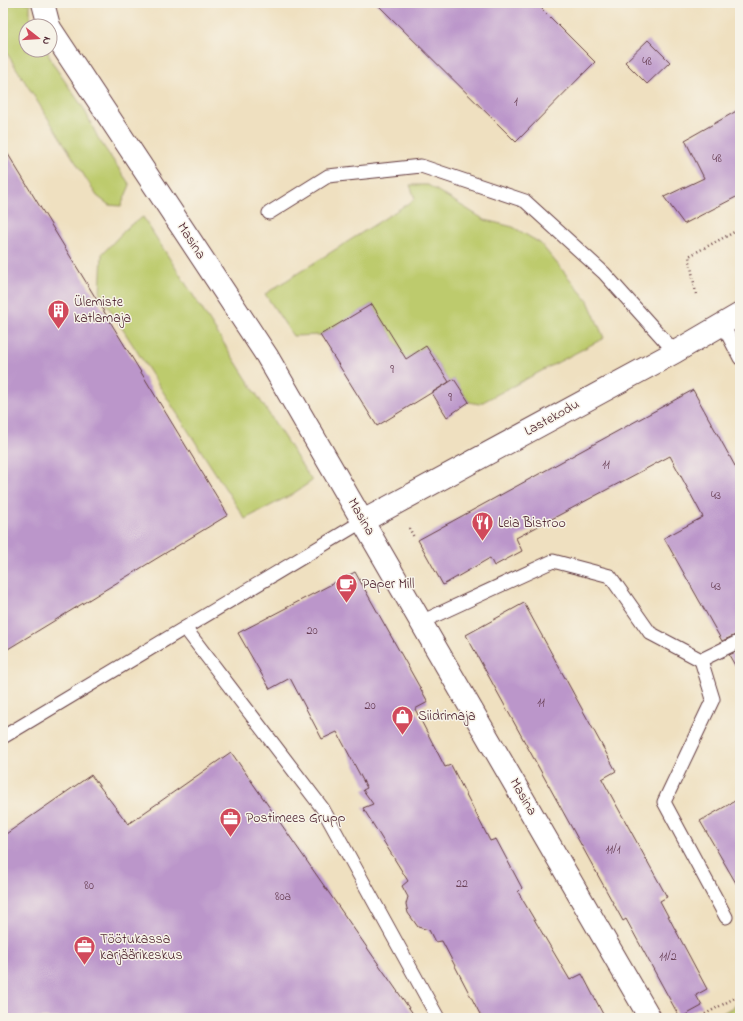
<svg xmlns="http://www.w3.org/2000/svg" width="743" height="1021" viewBox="0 0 743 1021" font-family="'Indie Flower',sans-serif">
	<rect width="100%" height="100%" fill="#f7f3e8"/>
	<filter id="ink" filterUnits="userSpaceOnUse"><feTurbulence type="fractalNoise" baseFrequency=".025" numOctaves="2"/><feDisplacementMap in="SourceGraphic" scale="8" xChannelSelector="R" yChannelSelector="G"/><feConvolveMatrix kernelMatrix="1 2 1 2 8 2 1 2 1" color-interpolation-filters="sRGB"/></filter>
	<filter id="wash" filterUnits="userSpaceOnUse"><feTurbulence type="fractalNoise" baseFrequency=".012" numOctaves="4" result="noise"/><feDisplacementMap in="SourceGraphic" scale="16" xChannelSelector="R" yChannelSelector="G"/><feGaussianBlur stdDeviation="0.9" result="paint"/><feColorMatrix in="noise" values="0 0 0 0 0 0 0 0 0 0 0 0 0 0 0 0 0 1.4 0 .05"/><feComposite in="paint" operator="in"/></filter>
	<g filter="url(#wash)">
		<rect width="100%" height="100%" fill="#efe0c0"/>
		<g fill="#bdcb6d" stroke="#84754c">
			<polygon points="3,3 30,3 30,17 35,26 26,26 26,50 47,50 53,64 84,109 98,138 130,185 121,206 109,205 97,196 3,47"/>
			<polygon points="410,185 428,185 485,220 513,227 540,243 588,301 604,338 479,404 469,402 454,379 449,382 426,346 406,359 372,304 320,335 293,336 265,294 415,199"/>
			<polygon points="143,217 312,481 291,495 245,519 100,294 102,254 129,226"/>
			<polygon points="740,1003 740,1014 732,1018 714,1018"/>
		</g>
		<g id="blocks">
			<g fill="#bb96ca">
				<polygon points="376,3 536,3 595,62 516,142"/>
				<polygon points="648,40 670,62 647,84 625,62"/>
				<polygon points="740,109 740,195 684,224 664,197 704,178 685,140"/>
				<polygon points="3,146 228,515 3,652"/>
				<polygon points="372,304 406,359 426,346 449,382 377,426 320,335"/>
				<polygon points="454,379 469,402 447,417 432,393"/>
				<polygon points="693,390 740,475 740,633 722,641 664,538 703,517 670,456 516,538 522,551 494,566 490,558 443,585 418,540"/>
				<polygon points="355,572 428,702 415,709 445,767 451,765 490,841 496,839 522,888 518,892 570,980 582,974 605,1018 482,1018 442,941 435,942 429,930 418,927 408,913 406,904 408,897 402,886 408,881 363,808 373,804 363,790 367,788 337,732 322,739 290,678 270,689 238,633"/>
				<polygon points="524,603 616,771 602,779 667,897 660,901 707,989 696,995 702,1006 680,1018 626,919 623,921 466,635"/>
				<polygon points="740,650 740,674 729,655"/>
				<polygon points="231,752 416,1018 3,1018 3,836 91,775 128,824"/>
				<polygon points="740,798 740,890 700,821"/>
			</g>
		</g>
	</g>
	<g filter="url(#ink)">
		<use href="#blocks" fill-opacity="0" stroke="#633c41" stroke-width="1"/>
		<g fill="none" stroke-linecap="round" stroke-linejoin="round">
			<defs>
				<g id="lane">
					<polyline points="269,213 328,176 421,166 525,201 604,273 675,352"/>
					<polyline points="723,325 740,358"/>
					<polyline points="421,622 553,561 610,576 650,633 701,660 740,641"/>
					<polyline points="185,628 323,809 438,1018"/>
					<polyline points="701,660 713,699 664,802 726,917"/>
					<polyline points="3,737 363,521"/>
				</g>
				<g id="street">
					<polyline points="43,3 49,26"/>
					<polyline points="50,28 267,356 650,1018"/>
					<polyline points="363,521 675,352 740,314"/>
				</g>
			</defs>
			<use href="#lane" stroke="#633c41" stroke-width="15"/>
			<use href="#street" stroke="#633c41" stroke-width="24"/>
			<g stroke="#633c41" stroke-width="2.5" stroke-dasharray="1 3" stroke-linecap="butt">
				<polyline points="696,294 689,256 740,229"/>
				<polyline points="409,528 414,537"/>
				<polyline points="698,1018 740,995"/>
			</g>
			<use href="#lane" stroke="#fff" stroke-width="13"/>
			<use href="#street" stroke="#fff" stroke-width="22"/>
		</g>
	</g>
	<defs>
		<symbol id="building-pin" viewBox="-11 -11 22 30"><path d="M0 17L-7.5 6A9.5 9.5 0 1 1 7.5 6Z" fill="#d1495b" stroke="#f7f3e8"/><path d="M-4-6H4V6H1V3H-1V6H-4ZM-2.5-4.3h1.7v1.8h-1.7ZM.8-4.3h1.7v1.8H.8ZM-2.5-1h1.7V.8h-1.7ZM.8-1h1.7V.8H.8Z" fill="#fff"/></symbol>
		<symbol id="restaurant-pin" viewBox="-11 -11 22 30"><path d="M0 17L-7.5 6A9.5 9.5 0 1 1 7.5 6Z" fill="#d1495b" stroke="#f7f3e8"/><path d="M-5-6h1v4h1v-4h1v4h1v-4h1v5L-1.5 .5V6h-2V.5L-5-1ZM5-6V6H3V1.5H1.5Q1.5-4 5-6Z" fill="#fff"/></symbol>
		<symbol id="cafe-pin" viewBox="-11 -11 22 30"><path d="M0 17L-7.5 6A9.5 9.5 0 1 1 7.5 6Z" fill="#d1495b" stroke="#f7f3e8"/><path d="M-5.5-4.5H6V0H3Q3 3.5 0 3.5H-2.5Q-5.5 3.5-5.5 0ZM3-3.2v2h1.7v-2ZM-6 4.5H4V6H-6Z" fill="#fff"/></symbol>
		<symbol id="shop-pin" viewBox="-11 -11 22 30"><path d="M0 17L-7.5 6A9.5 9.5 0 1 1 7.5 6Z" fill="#d1495b" stroke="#f7f3e8"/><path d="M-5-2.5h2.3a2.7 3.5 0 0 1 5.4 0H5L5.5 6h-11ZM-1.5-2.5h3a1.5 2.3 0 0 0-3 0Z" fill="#fff"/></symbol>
		<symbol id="office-pin" viewBox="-11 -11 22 30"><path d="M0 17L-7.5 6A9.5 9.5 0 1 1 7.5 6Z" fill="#d1495b" stroke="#f7f3e8"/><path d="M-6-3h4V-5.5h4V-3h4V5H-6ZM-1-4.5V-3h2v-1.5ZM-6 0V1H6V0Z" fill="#fff"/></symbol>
	</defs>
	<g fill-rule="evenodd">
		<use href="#building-pin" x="46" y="298" width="25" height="34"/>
		<use href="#restaurant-pin" x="470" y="510" width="25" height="34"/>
		<use href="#cafe-pin" x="334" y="572" width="25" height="34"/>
		<use href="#shop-pin" x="390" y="704" width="25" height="34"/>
		<use href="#office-pin" x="218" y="806" width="25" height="34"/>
		<use href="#office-pin" x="72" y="934" width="25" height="34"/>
	</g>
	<g text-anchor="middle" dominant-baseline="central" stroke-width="3" stroke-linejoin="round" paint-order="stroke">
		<g font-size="12" fill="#663d53">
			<text x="647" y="62">48</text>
			<text x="516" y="102">1</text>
			<text x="717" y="159">48</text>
			<text x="392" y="370">9</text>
			<text x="450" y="398">9</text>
			<text x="606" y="465">11</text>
			<text x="716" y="496">43</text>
			<text x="716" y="587">43</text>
			<text x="312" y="631">20</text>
			<text x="541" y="703">11</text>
			<text x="370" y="706">20</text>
			<text x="613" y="850">11/1</text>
			<text x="462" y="884">22</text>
			<text x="89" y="886">80</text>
			<text x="283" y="897">80a</text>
			<text x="668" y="957">11/2</text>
		</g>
		<g font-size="14" fill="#4a1f2b" stroke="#f7f3e8">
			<text transform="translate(191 241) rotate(57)">Masina</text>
			<text transform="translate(552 418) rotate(-29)">Lastekodu</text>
			<text transform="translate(361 517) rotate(60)">Masina</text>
			<text transform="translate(523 797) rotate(60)">Masina</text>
		</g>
		<g font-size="14" fill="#4a1f2b" stroke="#f7f3e8" text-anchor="start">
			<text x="74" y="302">Ülemiste<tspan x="74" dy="16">katlamaja</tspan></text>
			<text x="498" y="523">Leia Bistroo</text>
			<text x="362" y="584">Paper Mill</text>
			<text x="418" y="716">Siidrimaja</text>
			<text x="246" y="818">Postimees Grupp</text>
			<text x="100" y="939">Töötukassa<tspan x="100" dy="16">karjäärikeskus</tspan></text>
		</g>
	</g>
	<rect width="743" height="1021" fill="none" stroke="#f7f3e8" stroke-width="16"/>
	<g transform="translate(38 38) rotate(107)"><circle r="19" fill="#f7f3e8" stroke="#b29e9c"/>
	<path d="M0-3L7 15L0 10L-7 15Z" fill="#d1495b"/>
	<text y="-6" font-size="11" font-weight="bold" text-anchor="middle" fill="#4a1f2b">N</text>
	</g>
</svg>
